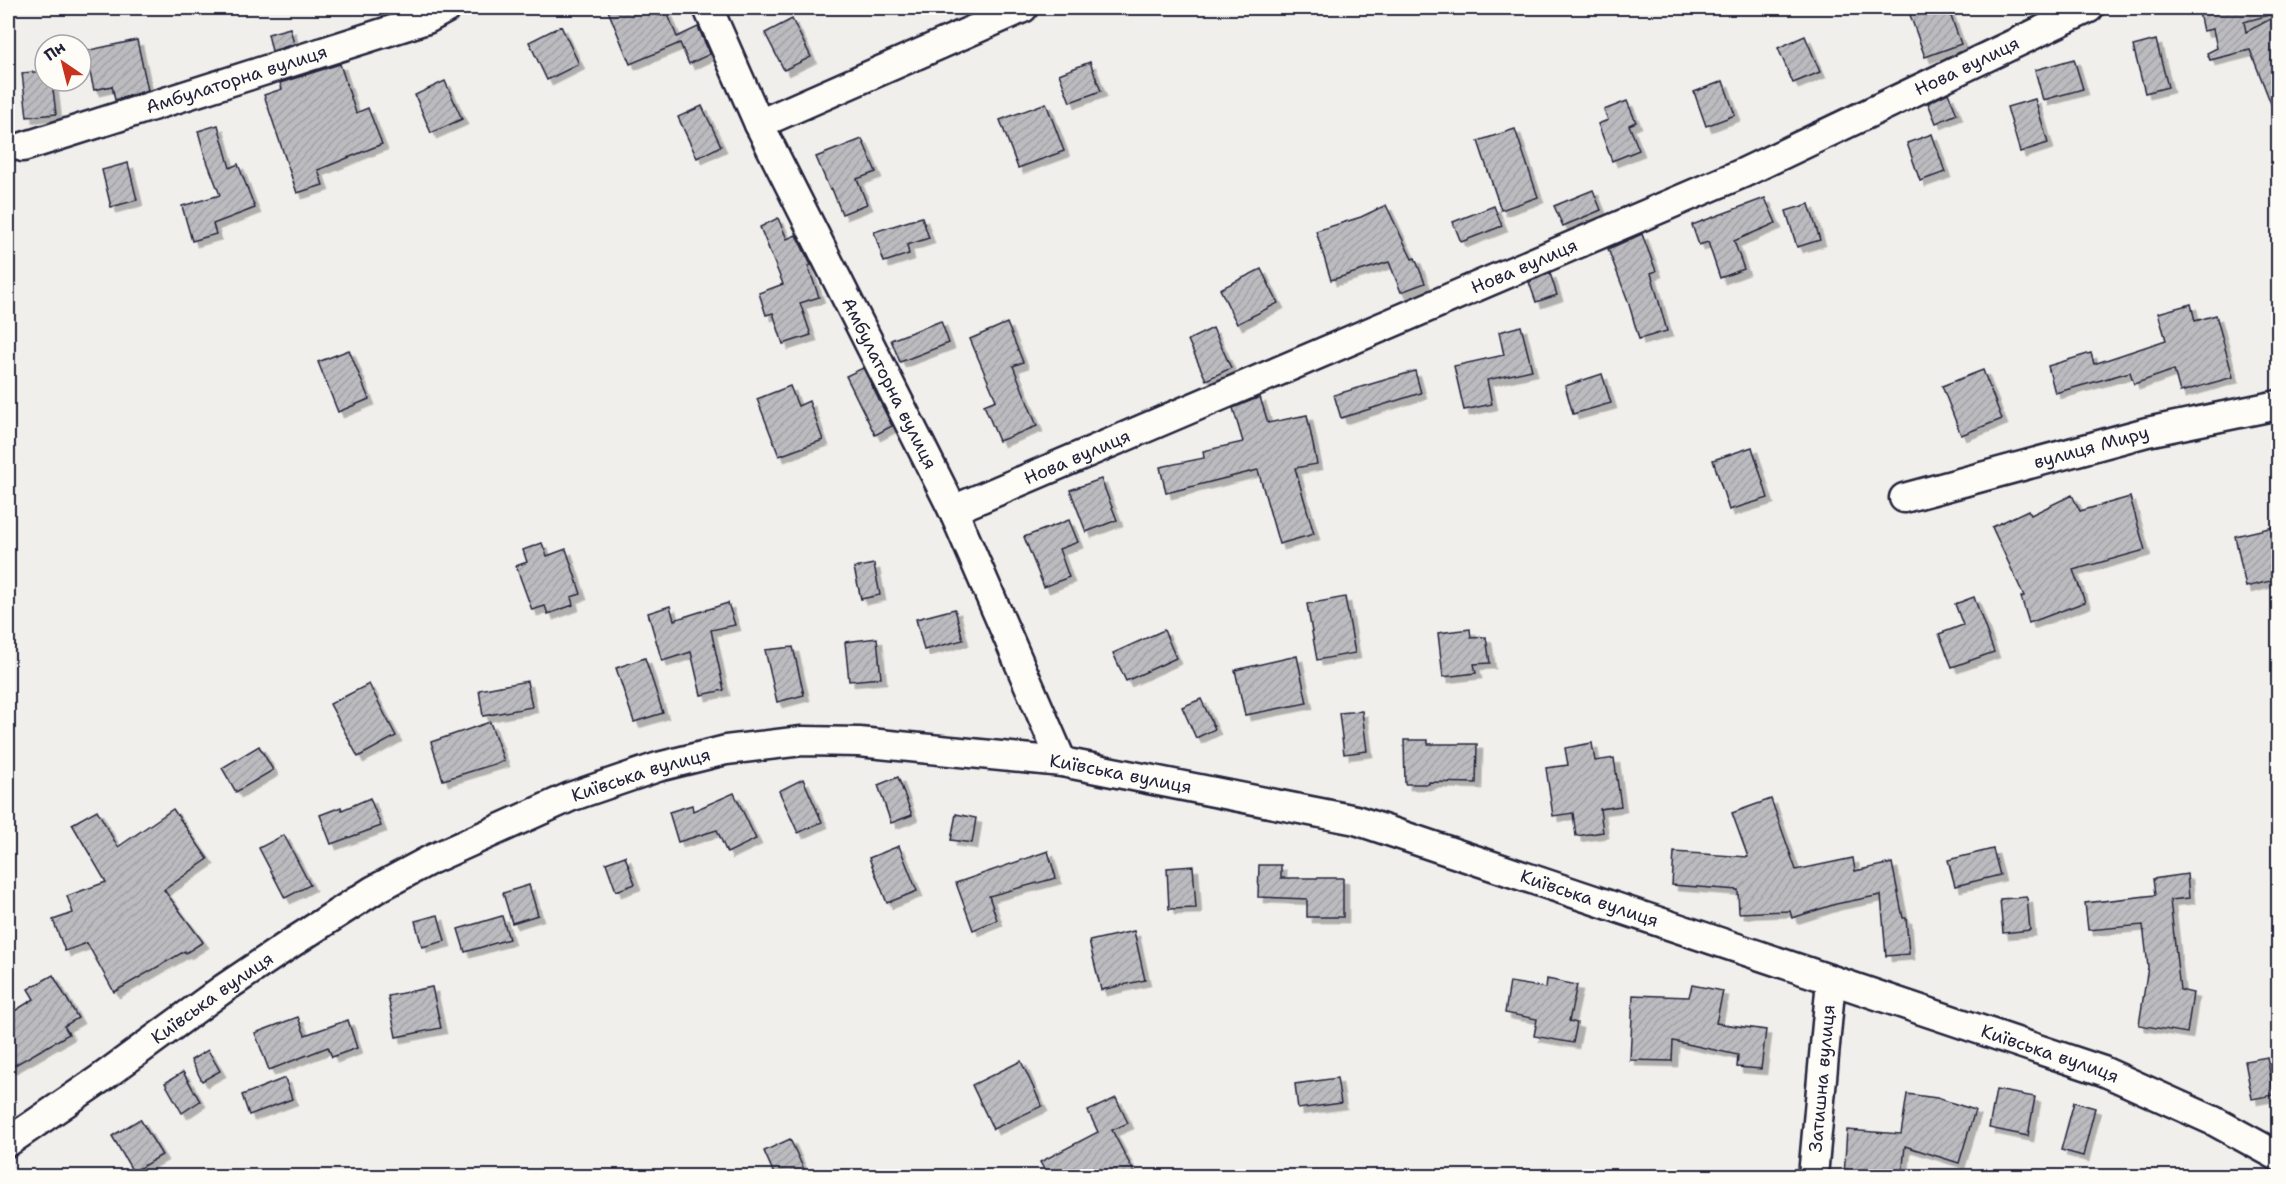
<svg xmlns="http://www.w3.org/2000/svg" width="2286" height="1184" viewBox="0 0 2286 1184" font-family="'Shantell Sans',sans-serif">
	<defs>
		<pattern id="building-hatch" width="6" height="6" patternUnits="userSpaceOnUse" patternTransform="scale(1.5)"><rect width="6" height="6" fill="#bcbcc0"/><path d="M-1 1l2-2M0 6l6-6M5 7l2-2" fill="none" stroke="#a1a1a6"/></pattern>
		<filter id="shadow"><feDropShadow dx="5.5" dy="5.5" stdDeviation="0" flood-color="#0004"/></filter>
	</defs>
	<rect width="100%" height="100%" fill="#f0efec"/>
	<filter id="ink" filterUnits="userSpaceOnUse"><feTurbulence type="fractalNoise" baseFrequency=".0167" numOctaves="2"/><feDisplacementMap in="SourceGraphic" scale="12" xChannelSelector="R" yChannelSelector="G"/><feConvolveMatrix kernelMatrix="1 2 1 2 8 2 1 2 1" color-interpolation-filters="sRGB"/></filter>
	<g filter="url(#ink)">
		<g fill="url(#building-hatch)" stroke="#22223b" stroke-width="1.5" filter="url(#shadow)">
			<polygon points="607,8 656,8 659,15 667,12 677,37 698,27 710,54 689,64 680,43 630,64"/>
			<polygon points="1921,8 1948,8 1961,44 1925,57 1909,12"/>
			<polygon points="2198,8 2268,8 2269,15 2244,22 2246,32 2278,15 2278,118 2277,119 2250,50 2210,60 2207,53 2217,48 2213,29 2203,31"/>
			<polygon points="792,19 811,57 784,70 765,33"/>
			<polygon points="561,26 579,64 547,80 529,42"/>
			<polygon points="290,28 294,44 272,51 268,34"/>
			<polygon points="1805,36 1820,72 1793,83 1778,48"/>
			<polygon points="137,40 148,90 115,100 112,86 94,90 85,51"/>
			<polygon points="2156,40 2168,87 2145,93 2133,46"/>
			<polygon points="2074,59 2083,89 2043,100 2035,70"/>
			<polygon points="1090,62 1101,91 1070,102 1059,74"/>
			<polygon points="340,64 356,113 368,108 382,144 318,170 323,185 297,193 264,95 282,89 280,83"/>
			<polygon points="45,71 45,81 52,81 56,114 27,117 22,73"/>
			<polygon points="445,81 462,119 431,133 415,95"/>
			<polygon points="1723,81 1735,115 1706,126 1694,92"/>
			<polygon points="1948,93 1957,114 1936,123 1928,103"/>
			<polygon points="2035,99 2048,143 2020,152 2007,107"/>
			<polygon points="1627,101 1636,122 1629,125 1639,150 1612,161 1598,124 1608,120 1604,110"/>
			<polygon points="1046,103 1064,151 1018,168 1000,120"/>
			<polygon points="702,106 721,146 697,158 678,117"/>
			<polygon points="218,125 230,168 238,164 255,208 213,224 216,234 192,241 182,206 220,195 205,156 198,131"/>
			<polygon points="1515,129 1538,197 1501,210 1478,141"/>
			<polygon points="1932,134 1945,172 1920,181 1907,143"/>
			<polygon points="862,139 876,172 857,179 867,204 842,214 832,189 830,190 816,157"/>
			<polygon points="128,163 137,200 111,207 102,170"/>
			<polygon points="1593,190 1601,210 1563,226 1554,206"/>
			<polygon points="1765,198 1776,223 1734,241 1744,269 1720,278 1708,242 1699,245 1692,225"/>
			<polygon points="1809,204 1820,240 1797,247 1786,211"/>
			<polygon points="1386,205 1412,259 1415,258 1425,283 1401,292 1389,262 1331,280 1316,231 1361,217"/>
			<polygon points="1494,206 1502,226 1461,242 1453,222"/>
			<polygon points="922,217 929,238 907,245 909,254 884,262 874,232"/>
			<polygon points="778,218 787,239 796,235 811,265 808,266 819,297 800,303 811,335 783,344 773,313 766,315 759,293 783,284 760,227"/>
			<polygon points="1642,234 1656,271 1651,273 1667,331 1639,339 1628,301 1608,249"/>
			<polygon points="1261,269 1278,303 1237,324 1220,289"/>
			<polygon points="1550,273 1557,295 1536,302 1529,282"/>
			<polygon points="2191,304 2195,321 2216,315 2233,377 2180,392 2174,370 2134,384 2130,372 2055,393 2048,366 2091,353 2094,364 2166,340 2158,313"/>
			<polygon points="941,321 949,343 900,362 891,340"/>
			<polygon points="1007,323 1023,362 1013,366 1037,426 999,441 984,405 996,400 970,339"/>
			<polygon points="1521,326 1532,370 1487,380 1492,404 1464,410 1454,366 1504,355 1499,332"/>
			<polygon points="1213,328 1231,368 1206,380 1188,340"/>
			<polygon points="349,350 369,399 338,412 318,362"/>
			<polygon points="863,368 892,426 875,435 846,376"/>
			<polygon points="1983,370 2002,419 1961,435 1942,386"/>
			<polygon points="1415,371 1421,393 1341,418 1334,395"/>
			<polygon points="1602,374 1611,403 1573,414 1565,386"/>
			<polygon points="790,386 798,406 809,401 823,440 779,456 757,399"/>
			<polygon points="1260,397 1268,423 1307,415 1317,464 1295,468 1314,534 1279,544 1258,470 1166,493 1160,467 1204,458 1203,451 1243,442 1233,408"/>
			<polygon points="1752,447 1768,498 1729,510 1713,460"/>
			<polygon points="1101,479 1117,520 1086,532 1070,490"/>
			<polygon points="2072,495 2080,511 2130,497 2145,550 2073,570 2085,602 2029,623 2021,597 2024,596 1992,527 2028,510 2031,515"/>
			<polygon points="1069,520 1078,542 1059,549 1069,577 1044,587 1024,537"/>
			<polygon points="2278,526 2278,579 2246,587 2235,536"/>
			<polygon points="542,543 547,556 566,549 581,594 571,597 573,605 548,614 545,606 532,610 516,566 527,562 523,550"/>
			<polygon points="874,564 880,595 861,599 854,568"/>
			<polygon points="1345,597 1355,653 1317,660 1307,604"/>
			<polygon points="1974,597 1994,652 1952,667 1939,634 1963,625 1955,604"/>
			<polygon points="728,603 735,625 711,630 724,690 701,695 691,652 662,661 648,613 670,606 674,620"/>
			<polygon points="955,609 963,640 924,650 916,619"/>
			<polygon points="1470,629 1471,638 1486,637 1490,663 1474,664 1476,673 1443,677 1438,633"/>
			<polygon points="1164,630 1176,658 1126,681 1113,653"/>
			<polygon points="877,638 881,678 849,681 845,642"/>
			<polygon points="793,647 804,695 777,702 765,650"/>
			<polygon points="1297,656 1307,703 1245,715 1235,670"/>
			<polygon points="645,658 663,713 634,722 616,668"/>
			<polygon points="527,681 532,707 483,716 479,690"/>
			<polygon points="369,684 396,736 358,757 330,704"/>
			<polygon points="1201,699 1215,729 1196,738 1182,707"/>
			<polygon points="1362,711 1367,751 1344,754 1339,713"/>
			<polygon points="490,722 504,761 443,780 431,742"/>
			<polygon points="1404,740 1428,740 1428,744 1477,744 1476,783 1429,782 1429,784 1405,784"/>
			<polygon points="1592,743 1595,761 1614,758 1621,806 1600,809 1603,832 1576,836 1573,813 1553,816 1546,768 1568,765 1565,748"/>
			<polygon points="259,746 273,770 236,792 222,768"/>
			<polygon points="898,777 912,815 891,823 878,785"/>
			<polygon points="803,779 822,822 798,833 779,791"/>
			<polygon points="734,793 756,839 727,853 717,830 678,842 669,812 692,805 693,811"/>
			<polygon points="370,798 381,826 331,844 320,815 341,807 342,810"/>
			<polygon points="1771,799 1796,870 1853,858 1855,871 1892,863 1903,918 1906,918 1909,954 1886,956 1881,895 1836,904 1792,918 1790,911 1739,913 1738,890 1672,885 1674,852 1748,857 1732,813"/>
			<polygon points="173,809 208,859 164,890 203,942 186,953 185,951 114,992 87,943 65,951 53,920 73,913 67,896 106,882 72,824 97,810 118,847"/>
			<polygon points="956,814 976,818 972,843 951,840"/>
			<polygon points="284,835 310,885 285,898 259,848"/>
			<polygon points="899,846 917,891 887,903 869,858"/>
			<polygon points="1993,849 2000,875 1955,886 1948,860"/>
			<polygon points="1048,851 1056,878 989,896 997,920 973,930 956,883"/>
			<polygon points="625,856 635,884 616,891 606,863"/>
			<polygon points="1259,865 1281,865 1281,878 1343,878 1343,917 1307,917 1307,899 1258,897"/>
			<polygon points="1193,866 1196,908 1169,909 1167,868"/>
			<polygon points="2187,874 2189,898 2170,900 2180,990 2193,993 2187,1033 2139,1025 2148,967 2143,925 2088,930 2085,903 2155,895 2153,879"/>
			<polygon points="529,885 538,915 512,923 503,893"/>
			<polygon points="2027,897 2030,930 2003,933 2000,899"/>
			<polygon points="438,915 445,941 422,947 415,921"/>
			<polygon points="502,916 509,939 465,952 458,929"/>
			<polygon points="1134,931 1145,980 1101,990 1089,941"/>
			<polygon points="53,975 78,1018 64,1026 69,1034 8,1069 8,1015 34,999 28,989"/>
			<polygon points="1547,979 1577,985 1569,1021 1577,1023 1573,1043 1534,1036 1537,1019 1505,1013 1510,982 1546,988"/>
			<polygon points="1692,985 1723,991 1716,1023 1766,1030 1761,1069 1737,1067 1738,1055 1673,1041 1672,1061 1630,1060 1633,995 1689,997"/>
			<polygon points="432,987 441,1028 396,1037 388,996"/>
			<polygon points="298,1017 305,1035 348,1020 357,1048 332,1057 328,1047 269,1070 255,1033"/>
			<polygon points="208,1050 220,1071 202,1081 191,1060"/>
			<polygon points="2267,1057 2274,1095 2252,1099 2245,1061"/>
			<polygon points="1021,1061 1042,1106 993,1129 972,1085"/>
			<polygon points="183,1072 200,1101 182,1113 165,1083"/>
			<polygon points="285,1078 292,1099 249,1115 242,1095"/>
			<polygon points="1337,1078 1341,1103 1298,1109 1295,1084"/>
			<polygon points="1996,1090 2035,1097 2028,1136 1989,1128"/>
			<polygon points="1907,1094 1937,1098 1975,1110 1959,1163 1905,1146 1902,1176 1844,1176 1847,1130 1901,1134"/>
			<polygon points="1116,1098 1128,1123 1112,1130 1136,1176 1048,1176 1040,1162 1098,1132 1088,1111"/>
			<polygon points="2074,1102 2095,1108 2083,1156 2061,1150"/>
			<polygon points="140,1119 162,1155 133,1172 112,1136"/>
			<polygon points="790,1139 807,1176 775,1176 764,1151"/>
		</g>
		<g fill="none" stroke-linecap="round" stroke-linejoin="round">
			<defs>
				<g id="minor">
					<path id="s1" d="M708,8L759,124L953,510L1062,762"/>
					<polyline points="759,124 1023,8"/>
					<path id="s2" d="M23,147L427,19L447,8"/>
					<path id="s3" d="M1904,498L2147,432L2278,405"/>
					<path id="s4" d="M953,510L1743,173L2089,8"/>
					<path id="s5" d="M8,1142L100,1079L223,989L293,942L374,890L430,860L570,797L658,767L726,750L802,741L859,742L1062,762L1356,820L2103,1071L2214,1121L2278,1156"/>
					<path id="s6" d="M1813,1176L1831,980"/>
				</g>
			</defs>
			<use href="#minor" stroke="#22223b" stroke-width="33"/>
			<use href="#minor" stroke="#fdfcf7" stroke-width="28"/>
		</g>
	</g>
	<g text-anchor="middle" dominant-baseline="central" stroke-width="5" stroke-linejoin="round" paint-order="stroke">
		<g font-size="18" fill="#22223b" stroke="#fdfcf7">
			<text stroke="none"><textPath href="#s4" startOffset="1107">Нова вулиця</textPath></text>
			<text stroke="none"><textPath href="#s2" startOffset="224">Амбулаторна вулиця</textPath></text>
			<text stroke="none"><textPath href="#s4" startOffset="621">Нова вулиця</textPath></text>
			<text stroke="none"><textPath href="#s1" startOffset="417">Амбулаторна вулиця</textPath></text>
			<text stroke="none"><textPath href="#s3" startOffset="194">вулиця Миру</textPath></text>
			<text stroke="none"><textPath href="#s4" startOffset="135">Нова вулиця</textPath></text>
			<text stroke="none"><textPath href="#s5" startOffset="1222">Київська вулиця</textPath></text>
			<text stroke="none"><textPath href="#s5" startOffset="736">Київська вулиця</textPath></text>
			<text stroke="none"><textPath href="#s5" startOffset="1708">Київська вулиця</textPath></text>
			<text stroke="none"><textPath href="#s5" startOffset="250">Київська вулиця</textPath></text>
			<text stroke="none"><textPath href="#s5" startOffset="2194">Київська вулиця</textPath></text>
			<text stroke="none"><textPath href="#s6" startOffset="98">Затишна вулиця</textPath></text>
		</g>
	</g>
	<rect width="2286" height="1184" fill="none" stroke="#fdfcf7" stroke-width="30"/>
	<rect x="15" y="15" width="2256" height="1154" fill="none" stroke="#22223b" stroke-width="2" filter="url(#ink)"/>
	<g transform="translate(63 63) rotate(325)"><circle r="28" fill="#fdfcf7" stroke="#a5a5ac" stroke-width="1.5"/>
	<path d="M0-4.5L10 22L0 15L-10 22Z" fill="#c8321e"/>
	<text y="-9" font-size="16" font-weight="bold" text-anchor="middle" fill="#22223b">Пн</text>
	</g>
</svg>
